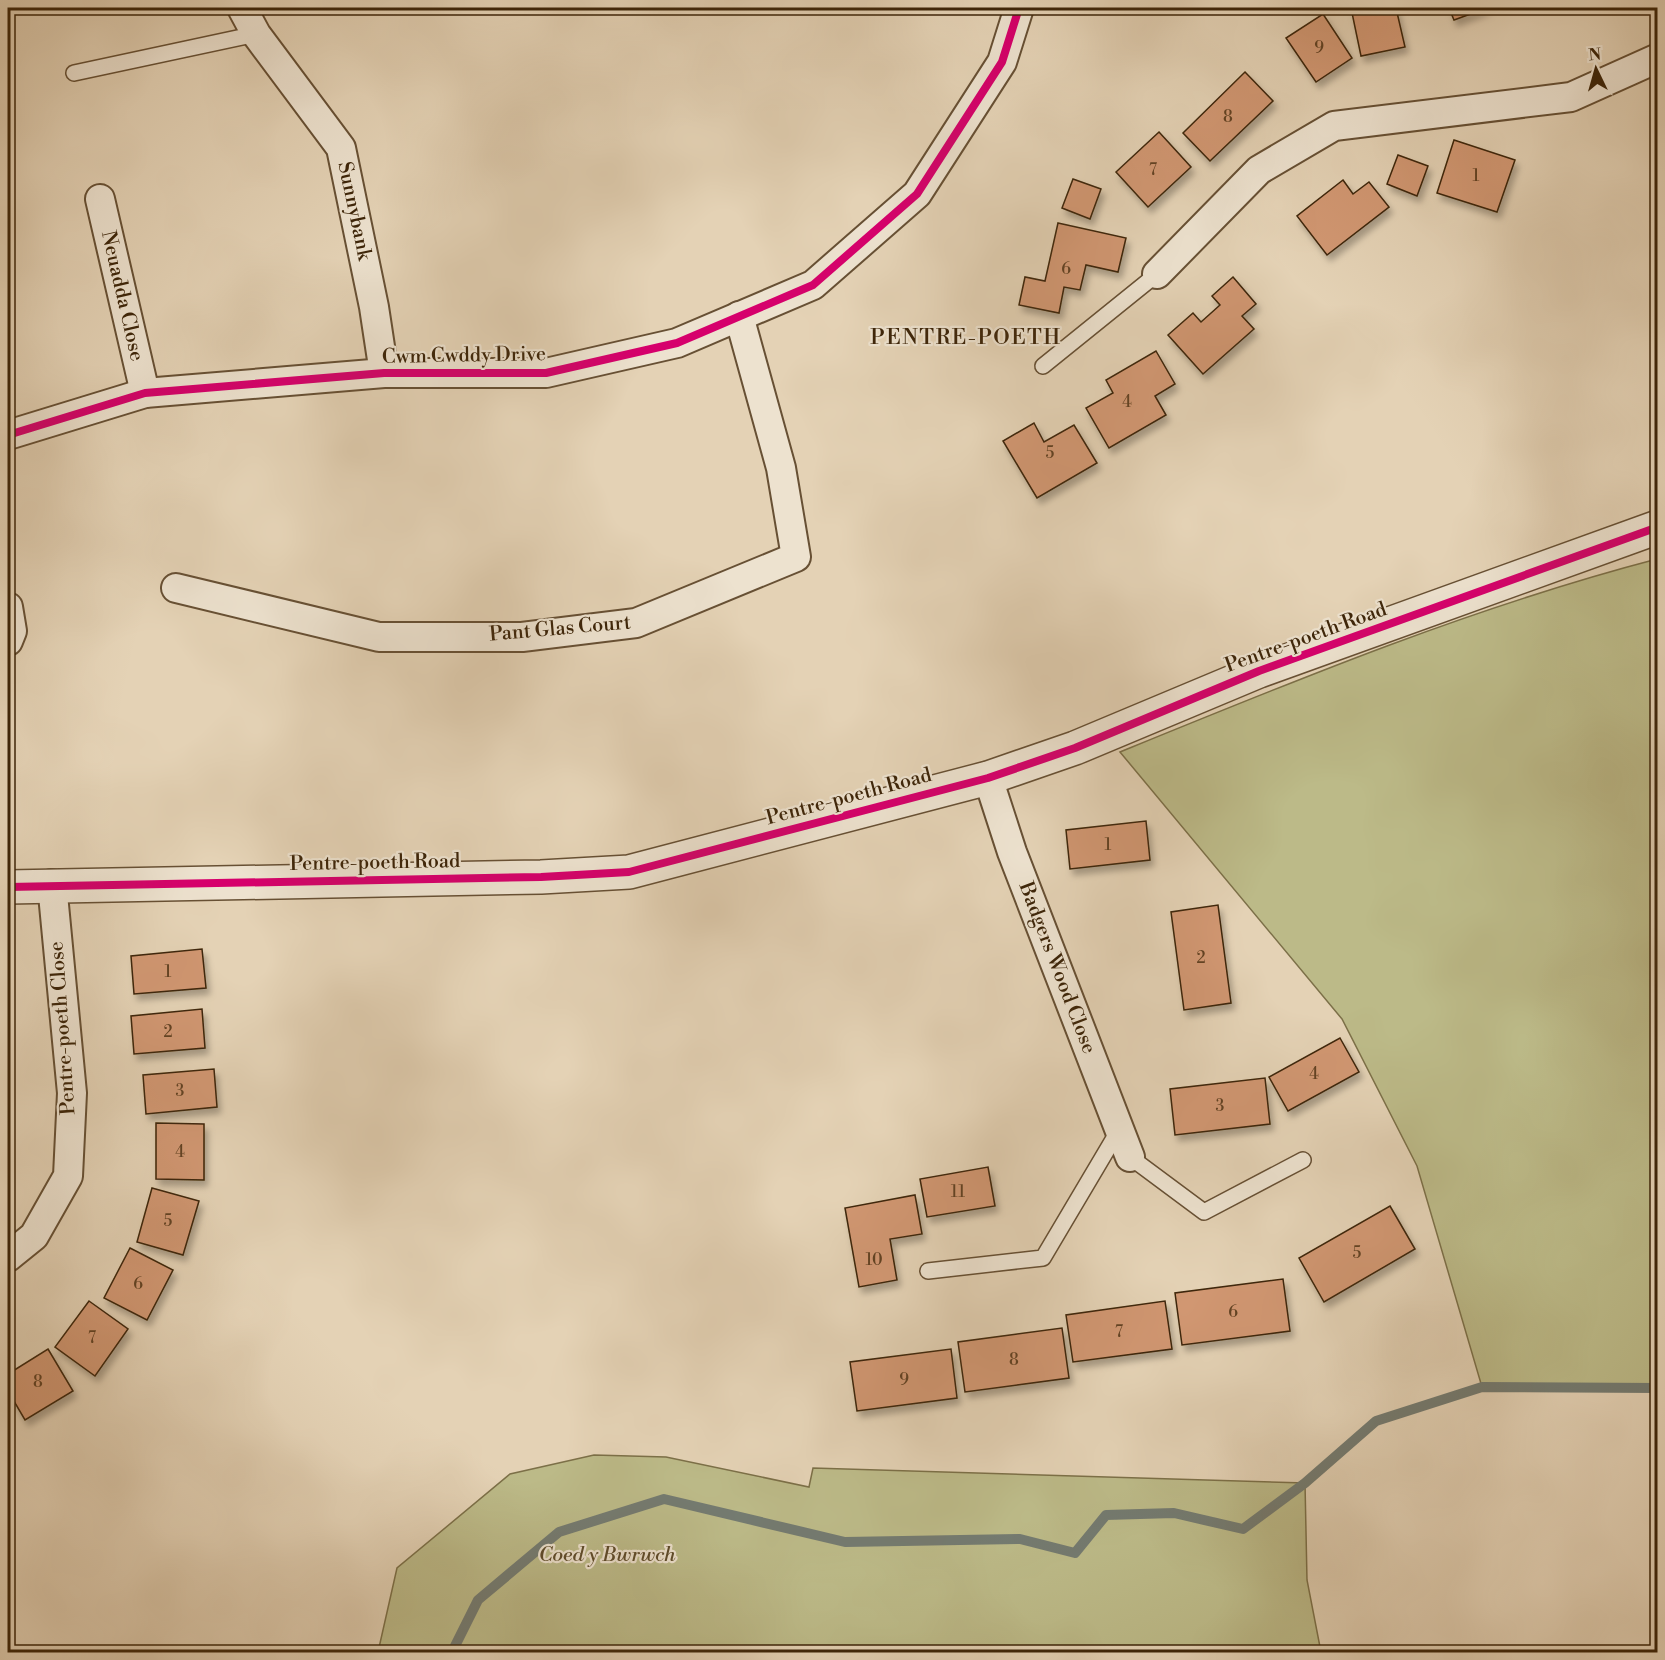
<svg xmlns="http://www.w3.org/2000/svg" width="1665" height="1660" viewBox="0 0 1665 1660" font-family="'Libre Bodoni',serif">
	<defs>
		<filter id="shadow"><feDropShadow dx="3.5" dy="6" stdDeviation="3" flood-color="#0004"/></filter>
	</defs>
	<rect width="100%" height="100%" fill="#e4d2b5"/>
	<filter id="stains"><feTurbulence type="fractalNoise" baseFrequency=".00333" numOctaves="4"/><feColorMatrix values="0 0 0 0 .2 0 0 0 0 .09 0 0 0 0 .02 0 0 0 .5 -.17"/></filter>
	<radialGradient id="worn" r=".72"><stop offset=".6" stop-color="#630" stop-opacity="0"/><stop offset="1" stop-color="#630" stop-opacity=".3"/></radialGradient>
	<g fill="#bcba88" stroke="#7c7048" stroke-width="1.5">
		<path d="M1657,559V1388L1482,1387L1417,1166L1342,1019L1120,752C1296,680 1473,607 1657,559Z"/>
		<polygon points="594,1455 666,1457 809,1487 813,1468 1305,1483 1307,1580 1321,1652 378,1652 397,1568 510,1474"/>
	</g>
	<g fill="none" stroke-linecap="round" stroke-linejoin="round">
		<polyline stroke="#747b71" stroke-width="10" points="452,1652 478,1600 559,1532 664,1499 845,1542 1020,1539 1075,1553 1106,1515 1174,1513 1243,1529 1305,1483 1376,1421 1482,1387 1658,1388"/>
	</g>
	<g fill="#d19772" stroke="#3d2509" stroke-width="1.5" filter="url(#shadow)">
		<polygon points="1351,8 1396,8 1405,47 1361,56"/>
		<polygon points="1449,8 1487,8 1454,20"/>
		<polygon points="1323,14 1352,58 1316,82 1286,38"/>
		<polygon points="1245,72 1273,101 1210,161 1183,133"/>
		<polygon points="1159,132 1191,167 1148,207 1116,172"/>
		<polygon points="1454,140 1515,160 1497,212 1437,193"/>
		<polygon points="1398,155 1428,166 1417,196 1387,184"/>
		<polygon points="1073,179 1101,189 1090,219 1062,208"/>
		<polygon points="1343,180 1353,194 1369,182 1389,207 1327,255 1297,216"/>
		<polygon points="1058,223 1126,238 1118,272 1086,265 1080,290 1064,287 1059,313 1019,305 1025,277 1045,281"/>
		<polygon points="1233,277 1256,304 1242,316 1254,329 1203,374 1168,335 1193,313 1201,322 1220,305 1212,296"/>
		<polygon points="1156,351 1175,384 1155,396 1166,415 1109,448 1086,408 1113,393 1106,380"/>
		<polygon points="1034,423 1044,442 1074,425 1097,463 1037,498 1003,441"/>
		<polygon points="1146,821 1150,860 1070,869 1066,830"/>
		<polygon points="1218,905 1231,1003 1184,1010 1171,912"/>
		<polygon points="202,949 206,988 134,994 131,956"/>
		<polygon points="202,1009 205,1048 134,1054 131,1016"/>
		<polygon points="1340,1038 1359,1072 1288,1111 1269,1077"/>
		<polygon points="214,1069 217,1107 146,1114 143,1075"/>
		<polygon points="1265,1078 1270,1124 1175,1135 1170,1089"/>
		<polygon points="156,1123 204,1124 204,1180 156,1179"/>
		<polygon points="988,1167 995,1206 927,1217 920,1179"/>
		<polygon points="152,1188 199,1201 183,1255 137,1242"/>
		<polygon points="915,1195 922,1234 890,1239 897,1280 859,1287 845,1208"/>
		<polygon points="1390,1206 1415,1249 1324,1302 1299,1258"/>
		<polygon points="130,1248 173,1270 147,1320 104,1298"/>
		<polygon points="1283,1279 1290,1331 1182,1345 1175,1293"/>
		<polygon points="89,1301 128,1329 95,1376 55,1347"/>
		<polygon points="1165,1301 1172,1349 1073,1362 1066,1315"/>
		<polygon points="1062,1328 1069,1378 965,1392 958,1342"/>
		<polygon points="48,1349 73,1391 25,1420 8,1391 8,1374"/>
		<polygon points="951,1349 957,1398 857,1411 850,1362"/>
	</g>
	<g fill="none" stroke-linecap="round" stroke-linejoin="round">
		<defs>
			<g id="service">
				<polyline points="74,73 256,34"/>
				<polyline points="1043,366 1157,274"/>
				<polyline points="1130,1157 1204,1212 1303,1160"/>
				<polyline points="928,1271 1043,1258 1120,1128"/>
			</g>
			<g id="minor">
				<polyline points="242,8 256,34 341,148 374,307 384,373"/>
				<polyline points="100,199 145,393"/>
				<polyline points="1157,274 1259,170 1334,126 1571,97 1658,58"/>
				<polyline points="8,435 145,393 384,373 546,373 677,343 813,285 917,194 1002,62 1019,8"/>
				<polyline points="176,588 379,637 522,637 636,623 796,557 781,468 739,316"/>
				<polyline points="8,607 12,631 8,641"/>
				<polyline points="988,778 1012,852 1130,1157"/>
				<polyline points="8,1257 34,1236 68,1176 72,1093 52,884"/>
			</g>
			<polyline id="tertiary" points="8,887 541,877 629,872 988,778 1075,748 1259,671 1658,527"/>
		</defs>
		<use href="#service" stroke="#675034" stroke-width="18"/>
		<use href="#minor" stroke="#675034" stroke-width="32"/>
		<use href="#tertiary" stroke="#675034" stroke-width="36"/>
		<use href="#service" stroke="#ede2cf" stroke-width="15"/>
		<use href="#minor" stroke="#ede2cf" stroke-width="28"/>
		<use href="#tertiary" stroke="#ede2cf" stroke-width="33"/>
		<defs>
			<g id="cycleway">
				<polyline points="8,435 145,393 384,373 546,373 677,343 813,285 917,194 1002,62 1019,8"/>
				<polyline points="8,887 541,877 629,872 988,778 1075,748 1259,671 1658,527"/>
			</g>
		</defs>
		<use href="#cycleway" stroke="#ede2cf" stroke-width="11"/>
		<use href="#cycleway" stroke="#d6006c" stroke-width="8"/>
	</g>
	<g text-anchor="middle" dominant-baseline="central" stroke-width="4.5" stroke-linejoin="round" paint-order="stroke">
		<g font-size="16" fill="#624223">
			<text x="1319" y="48">9</text>
			<text x="1228" y="117">8</text>
			<text x="1153" y="170">7</text>
			<text x="1476" y="176">1</text>
			<text x="1066" y="269">6</text>
			<text x="1127" y="402">4</text>
			<text x="1050" y="453">5</text>
			<text x="1108" y="845">1</text>
			<text x="1201" y="958">2</text>
			<text x="168" y="972">1</text>
			<text x="168" y="1032">2</text>
			<text x="1314" y="1074">4</text>
			<text x="180" y="1091">3</text>
			<text x="1220" y="1106">3</text>
			<text x="180" y="1152">4</text>
			<text x="958" y="1192">11</text>
			<text x="168" y="1221">5</text>
			<text x="1357" y="1253">5</text>
			<text x="874" y="1260">10</text>
			<text x="138" y="1284">6</text>
			<text x="1233" y="1312">6</text>
			<text x="1119" y="1332">7</text>
			<text x="92" y="1338">7</text>
			<text x="1014" y="1360">8</text>
			<text x="904" y="1380">9</text>
			<text x="38" y="1382">8</text>
		</g>
		<g font-size="20" fill="#3d2509" stroke="#ede2cf">
			<text transform="translate(354 211) rotate(78)">Sunnybank</text>
			<text transform="translate(122 296) rotate(77)">Neuadda Close</text>
			<text transform="translate(464 356) rotate(-1)">Cwm Cwddy Drive</text>
			<text transform="translate(560 629) rotate(-5)">Pant Glas Court</text>
			<text transform="translate(1306 638) rotate(-20)">Pentre-poeth Road</text>
			<text transform="translate(849 797) rotate(-15)">Pentre-poeth Road</text>
			<text transform="translate(375 863) rotate(-1)">Pentre-poeth Road</text>
			<text transform="translate(1057 968) rotate(69)">Badgers Wood Close</text>
			<text transform="translate(63 1028) rotate(-94)">Pentre-poeth Close</text>
		</g>
		<g font-size="20" font-style="italic" fill="#5d4a29" stroke="#ede2cf">
			<text x="607" y="1555">Coed y Bwrwch</text>
		</g>
		<g font-size="21" letter-spacing="1.5" fill="#3d2509" stroke="#ede2cf">
			<text x="966" y="338">PENTRE-POETH</text>
		</g>
	</g>
	<rect width="1665" height="1660" fill="none" stroke="#e4d2b5" stroke-width="30"/>
	<rect x="9" y="9" width="1647" height="1642" fill="none" stroke="#3d2509" stroke-width="3"/>
	<rect x="15" y="15" width="1635" height="1630" fill="none" stroke="#3d2509" stroke-width="1.5"/>
	<g transform="translate(1596 69) rotate(355)" stroke="#ede2cf" stroke-width="4.5" paint-order="stroke">
	<path d="M0-4.5L10 22L0 15L-10 22Z" fill="#3d2509"/>
	<text y="-9" font-size="16" font-weight="bold" text-anchor="middle" fill="#3d2509">N</text>
	</g>
	<rect width="100%" height="100%" filter="url(#stains)"/>
	<rect width="100%" height="100%" fill="url(#worn)"/>
</svg>
